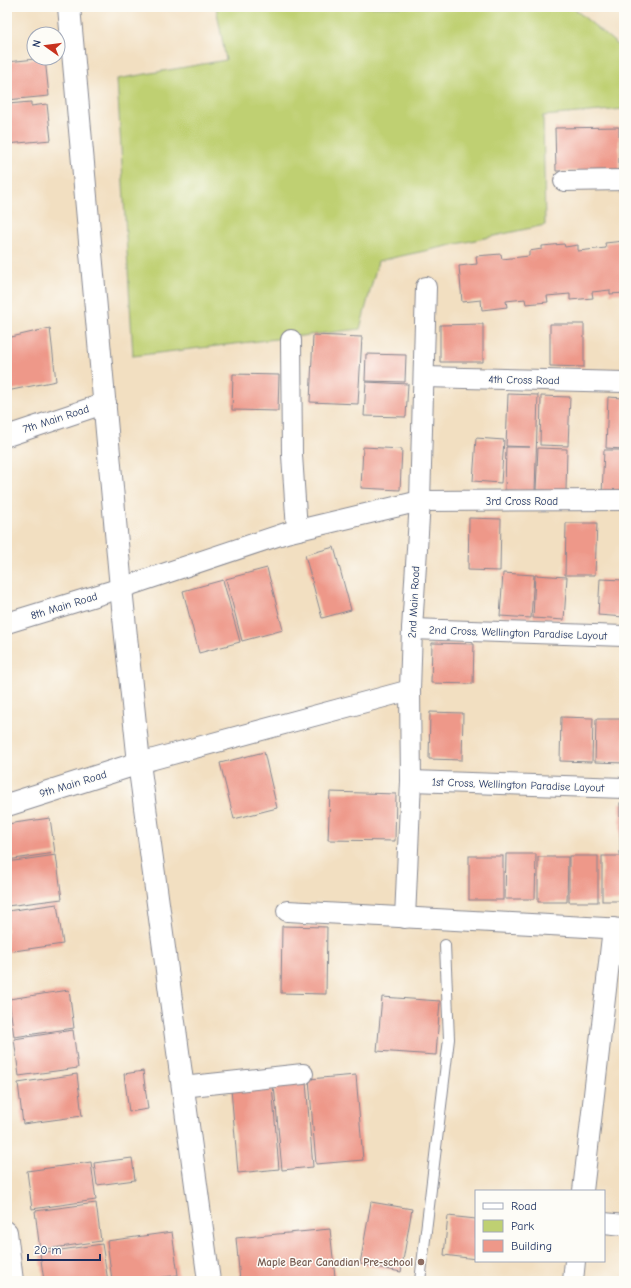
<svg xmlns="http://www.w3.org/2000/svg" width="631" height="1288" viewBox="0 0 631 1288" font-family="'Comic Neue',sans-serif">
	<rect width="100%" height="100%" fill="#fdfcf7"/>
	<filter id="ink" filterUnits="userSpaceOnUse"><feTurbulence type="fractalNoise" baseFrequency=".025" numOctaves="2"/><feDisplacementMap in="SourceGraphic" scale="8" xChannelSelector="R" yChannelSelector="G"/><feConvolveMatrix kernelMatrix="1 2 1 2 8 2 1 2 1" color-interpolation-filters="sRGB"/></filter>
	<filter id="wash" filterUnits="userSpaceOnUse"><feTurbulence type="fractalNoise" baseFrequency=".012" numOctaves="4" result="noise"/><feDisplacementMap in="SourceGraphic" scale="16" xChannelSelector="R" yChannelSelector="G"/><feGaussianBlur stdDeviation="0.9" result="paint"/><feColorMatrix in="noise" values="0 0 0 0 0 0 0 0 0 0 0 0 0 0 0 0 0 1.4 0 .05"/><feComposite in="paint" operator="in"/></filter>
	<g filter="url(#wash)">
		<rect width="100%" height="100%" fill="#f2dfc1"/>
		<polygon fill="#bfd072" stroke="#6d8068" points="216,7 572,7 624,50 624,109 543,116 545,225 378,261 360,329 133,356 117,79 226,60"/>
		<g id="blocks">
			<g fill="#ee9889">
				<polygon points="45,58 49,96 7,100 7,62"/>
				<polygon points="31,102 31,106 47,104 51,140 7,144 7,104"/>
				<polygon points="619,127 619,170 556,171 555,128"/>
				<polygon points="624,241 624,293 610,294 610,290 592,292 593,298 570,300 570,294 547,296 548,302 526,304 525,299 506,301 507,307 482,310 481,300 462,302 459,266 477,264 476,256 501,254 502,259 529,256 529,251 542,249 542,246 564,244 565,247 578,245 578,251 606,248 605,243"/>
				<polygon points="483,324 483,362 440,362 440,325"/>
				<polygon points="550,324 584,324 584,367 550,366"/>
				<polygon points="50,328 56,381 7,391 7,338"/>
				<polygon points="313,335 362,337 358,404 310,402"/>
				<polygon points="366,354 406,355 405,382 365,381"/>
				<polygon points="233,374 279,375 278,411 232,410"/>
				<polygon points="366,382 408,384 406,417 364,416"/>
				<polygon points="508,394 538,395 535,491 505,490 506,447 530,447 506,446"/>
				<polygon points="541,396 570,397 568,446 540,445"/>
				<polygon points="608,397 624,398 624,449 606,448"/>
				<polygon points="476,438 504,440 501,483 473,481"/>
				<polygon points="363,447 402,449 400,490 361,488"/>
				<polygon points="538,448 567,449 566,491 536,490"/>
				<polygon points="604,450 624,450 624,495 602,494"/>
				<polygon points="469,518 501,519 500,571 468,570"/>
				<polygon points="566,523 597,523 595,575 565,575"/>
				<polygon points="334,547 351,610 322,618 305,555"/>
				<polygon points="267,568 283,630 242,641 226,579"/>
				<polygon points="503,573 534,575 531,618 500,616"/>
				<polygon points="535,575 567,577 564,620 533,618"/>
				<polygon points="600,579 624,580 624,617 598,615"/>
				<polygon points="223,580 240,642 199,653 183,591"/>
				<polygon points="432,643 474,644 473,684 431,683"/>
				<polygon points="430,712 463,713 462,760 429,759"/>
				<polygon points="561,717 593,718 592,762 560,761"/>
				<polygon points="596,719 624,719 624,763 595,762"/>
				<polygon points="264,752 277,808 234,819 220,763"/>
				<polygon points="330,792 396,794 395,841 328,840"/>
				<rect x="620" y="803" width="4" height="51"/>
				<polygon points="50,818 55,853 7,860 7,824"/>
				<polygon points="506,854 536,854 535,899 505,899"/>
				<polygon points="56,855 62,899 7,906 7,862"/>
				<rect x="469" y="856" width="34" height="44"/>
				<rect x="569" y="856" width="29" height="46"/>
				<rect x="602" y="856" width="22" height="45"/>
				<polygon points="538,857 568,857 567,902 538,902"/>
				<polygon points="57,904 63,944 7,952 7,911"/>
				<polygon points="282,926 327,927 326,994 281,993"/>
				<polygon points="69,990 74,1028 14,1037 9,999"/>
				<polygon points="382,997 440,1001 436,1055 377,1051"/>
				<polygon points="73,1030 78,1068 19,1076 14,1039"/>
				<polygon points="143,1071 148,1109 129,1112 124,1074"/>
				<polygon points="77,1074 82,1116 23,1124 18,1083"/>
				<polygon points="356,1075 363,1160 316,1164 309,1079"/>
				<polygon points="306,1082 313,1167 282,1170 274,1085"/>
				<polygon points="272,1085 279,1169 238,1173 231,1089"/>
				<polygon points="132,1158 135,1180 97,1185 94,1163"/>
				<polygon points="91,1162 96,1200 32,1209 27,1171"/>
				<polygon points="371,1202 412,1209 401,1272 360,1264"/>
				<polygon points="96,1203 101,1241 40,1250 35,1211"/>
				<polygon points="448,1216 476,1219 476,1259 444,1255"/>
				<polygon points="330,1229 335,1277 289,1281 240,1281 236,1238"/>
				<polygon points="172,1232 178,1275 137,1281 112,1281 107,1241"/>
				<polygon points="102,1244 108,1281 44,1281 40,1253"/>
			</g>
		</g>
	</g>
	<g filter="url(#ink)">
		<use href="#blocks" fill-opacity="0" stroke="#868790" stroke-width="1"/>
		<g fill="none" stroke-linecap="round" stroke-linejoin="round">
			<defs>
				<polyline id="lane" points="420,1281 449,1039 445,945"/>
				<g id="street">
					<polyline points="564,181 624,180"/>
					<polyline points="291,340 292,455 297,530"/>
					<polyline points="424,377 624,382"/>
					<polyline points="7,436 106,403"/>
					<polyline points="7,623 121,588 286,533 420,501 624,500"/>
					<polyline points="412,629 624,636"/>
					<polyline points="139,763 410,690"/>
					<polyline points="411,781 624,788"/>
					<polyline points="287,911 624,929"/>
					<polyline points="405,918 411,781 410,690 412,629 420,501 426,287"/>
					<polyline points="182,1087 303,1074"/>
					<polyline points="583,1191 613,928"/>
					<polyline points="604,1223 624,1225"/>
					<polyline points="7,1232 13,1281"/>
					<polyline points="573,1281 575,1261"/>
				</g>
				<g id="secondary">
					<polyline points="69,7 121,588 139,763 209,1281"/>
					<polyline points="7,805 139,763"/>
				</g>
			</defs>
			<use href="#lane" stroke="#868790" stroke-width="12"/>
			<use href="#street" stroke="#868790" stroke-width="22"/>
			<use href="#secondary" stroke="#868790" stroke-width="24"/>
			<use href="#lane" stroke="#fff" stroke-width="10"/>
			<use href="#street" stroke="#fff" stroke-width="20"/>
			<use href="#secondary" stroke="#fff" stroke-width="22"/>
		</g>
	</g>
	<circle fill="#8d6e63" stroke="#fdfcf7" stroke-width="1.5" cx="421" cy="1262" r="4"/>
	<g text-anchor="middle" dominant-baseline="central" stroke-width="3" stroke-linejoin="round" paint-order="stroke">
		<g font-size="11" fill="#1b2f5e" stroke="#fdfcf7">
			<text transform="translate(524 380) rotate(1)">4th Cross Road</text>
			<text transform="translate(56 419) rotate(-18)">7th Main Road</text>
			<text x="522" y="501">3rd Cross Road</text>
			<text transform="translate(414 602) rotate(-87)">2nd Main Road</text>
			<text transform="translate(64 606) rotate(-17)">8th Main Road</text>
			<text transform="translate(518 633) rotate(2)">2nd Cross, Wellington Paradise Layout</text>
			<text transform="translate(73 784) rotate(-17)">9th Main Road</text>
			<text transform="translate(518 785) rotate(2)">1st Cross, Wellington Paradise Layout</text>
		</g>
		<g font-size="11" font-weight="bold" fill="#785e54" stroke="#fdfcf7" text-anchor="end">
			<text x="413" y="1262">Maple Bear Canadian Pre-school</text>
		</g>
	</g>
	<rect width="631" height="1288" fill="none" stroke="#fdfcf7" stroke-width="24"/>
	<rect x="475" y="1190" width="130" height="72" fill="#fdfcf7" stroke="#a3aaba"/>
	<rect x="483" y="1203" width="20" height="6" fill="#ffffff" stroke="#a3aaba"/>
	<text x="511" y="1210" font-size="12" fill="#1b2f5e">Road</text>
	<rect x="483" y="1220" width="20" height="12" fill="#bfd072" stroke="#a3aaba"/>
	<text x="511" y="1230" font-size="12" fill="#1b2f5e">Park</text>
	<rect x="483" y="1240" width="20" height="12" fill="#ee9889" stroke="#a3aaba"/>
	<text x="511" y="1250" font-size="12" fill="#1b2f5e">Building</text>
	<g transform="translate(46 46) rotate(284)"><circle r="19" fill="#fdfcf7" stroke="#a3aaba"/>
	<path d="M0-3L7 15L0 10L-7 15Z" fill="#c8321e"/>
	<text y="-6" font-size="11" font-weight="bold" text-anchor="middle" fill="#1b2f5e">N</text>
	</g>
	<path d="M28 1254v6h72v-6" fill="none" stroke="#1b2f5e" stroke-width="2"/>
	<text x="34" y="1254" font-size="12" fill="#1b2f5e" stroke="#fdfcf7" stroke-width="3" paint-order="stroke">20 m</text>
</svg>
